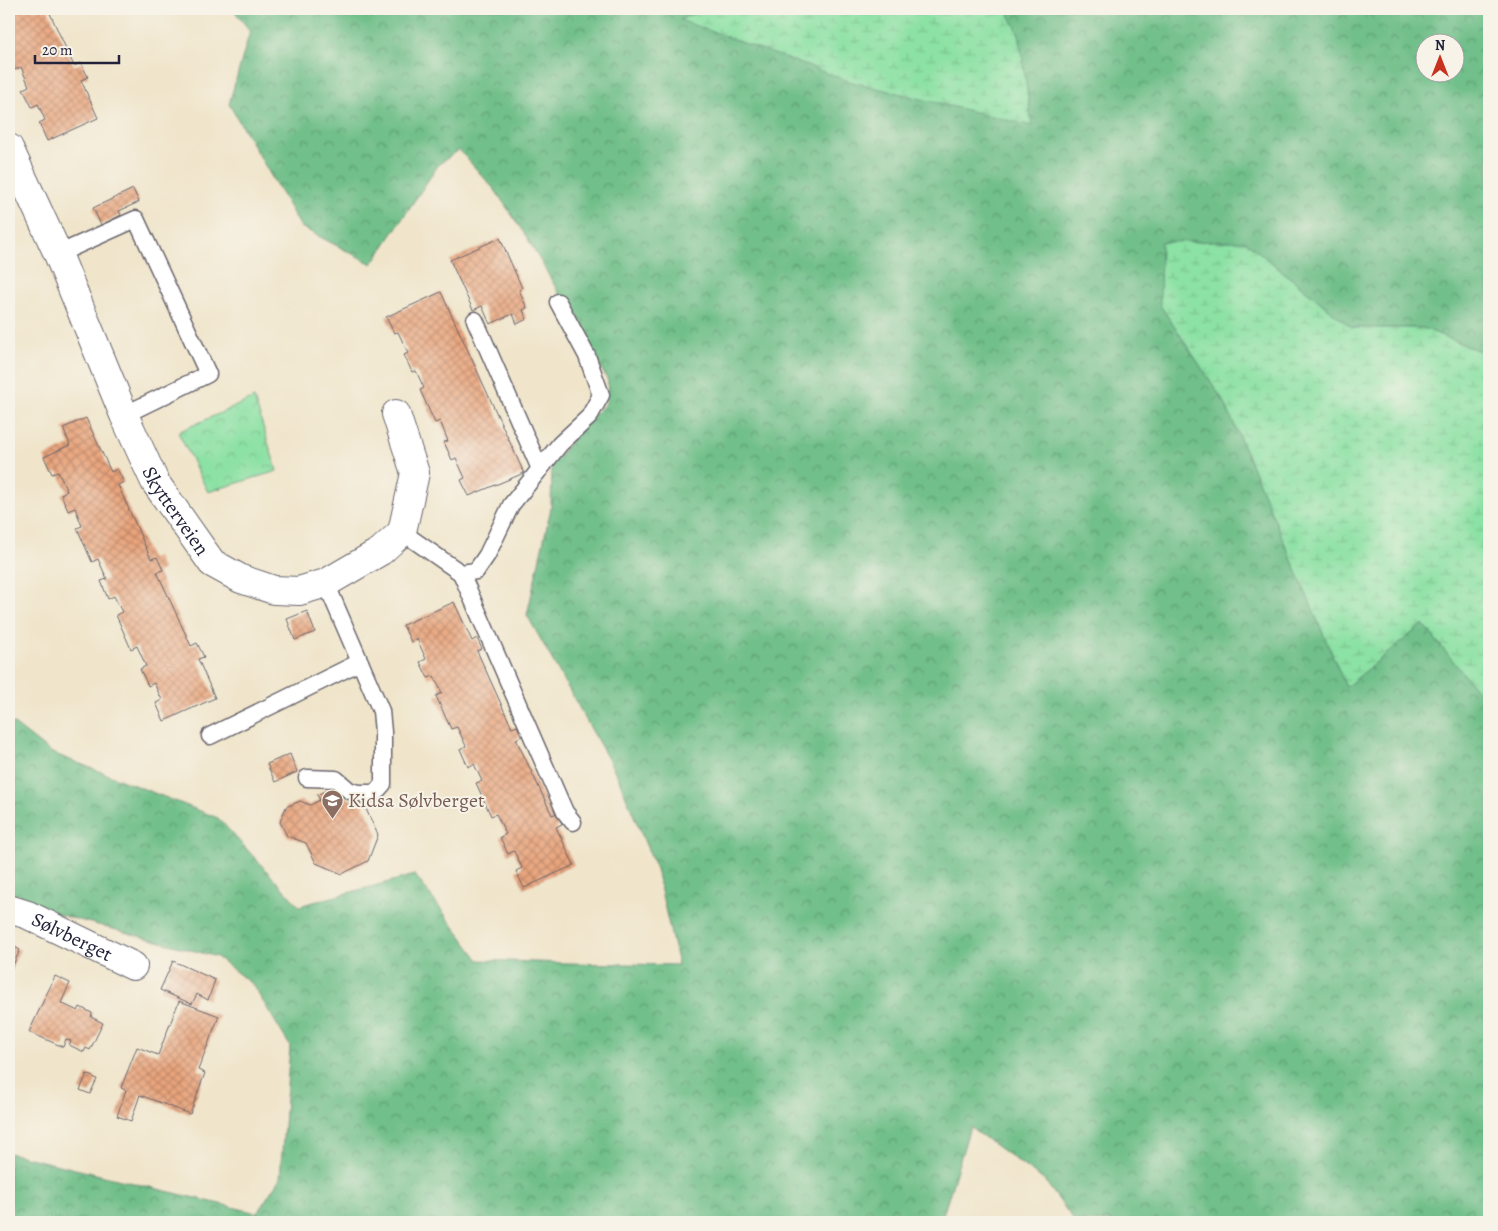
<svg xmlns="http://www.w3.org/2000/svg" width="1498" height="1231" viewBox="0 0 1498 1231" font-family="Alegreya,serif">
	<defs>
		<pattern id="forest-crowns" width="20" height="18" patternUnits="userSpaceOnUse" patternTransform="scale(1.25)"><rect width="20" height="18" fill="#71bf8a"/><path d="M2 6a3 3 0 1 1 6 0M12 15a3 3 0 1 1 6 0" fill="none" stroke="#5c9b72"/></pattern>
		<pattern id="wetland-marsh" width="20" height="14" patternUnits="userSpaceOnUse" patternTransform="scale(1.25)"><rect width="20" height="14" fill="#8ce1a4"/><path d="M1 5h8M5 5V1M11 12h8M15 12V8" fill="none" stroke="#78c18e"/></pattern>
		<pattern id="park-crowns" width="20" height="18" patternUnits="userSpaceOnUse" patternTransform="scale(1.25)"><rect width="20" height="18" fill="#8ce1a4"/><path d="M2 6a3 3 0 1 1 6 0M12 15a3 3 0 1 1 6 0" fill="none" stroke="#78c18e"/></pattern>
		<pattern id="building-cross-hatch" width="8" height="8" patternUnits="userSpaceOnUse" patternTransform="scale(1.25)"><rect width="8" height="8" fill="#e9a47c"/><path d="M0 0l8 8M0 8l8-8" fill="none" stroke="#bc8567"/></pattern>
	</defs>
	<rect width="100%" height="100%" fill="#f7f3e8"/>
	<filter id="ink" filterUnits="userSpaceOnUse"><feTurbulence type="fractalNoise" baseFrequency=".02" numOctaves="2"/><feDisplacementMap in="SourceGraphic" scale="10" xChannelSelector="R" yChannelSelector="G"/><feConvolveMatrix kernelMatrix="1 2 1 2 8 2 1 2 1" color-interpolation-filters="sRGB"/></filter>
	<filter id="wash" filterUnits="userSpaceOnUse"><feTurbulence type="fractalNoise" baseFrequency=".0096" numOctaves="4" result="noise"/><feDisplacementMap in="SourceGraphic" scale="20" xChannelSelector="R" yChannelSelector="G"/><feGaussianBlur stdDeviation="1.12" result="paint"/><feColorMatrix in="noise" values="0 0 0 0 0 0 0 0 0 0 0 0 0 0 0 0 0 1.4 0 .05"/><feComposite in="paint" operator="in"/></filter>
	<g filter="url(#wash)">
		<rect width="100%" height="100%" fill="#f0e5cb"/>
		<path fill="url(#forest-crowns)" stroke="#4a7062" fill-rule="evenodd" d="M233,9H702L681,20L1032,126L1019,34L1006,9H1489V355L1423,328H1352L1245,241L1160,305L1225,403L1346,687L1423,624L1489,705V1222H1075L1045,1181L970,1127L941,1222H9V1153L257,1213L280,1178L290,1046L253,985L217,957L9,901V720L50,752L218,818L299,906L415,875L479,960L564,963L678,965L656,869L617,775L527,615L551,508L552,466L582,426L606,403L608,381L582,333L526,236L495,190L459,150L439,164L372,264L301,227L229,104L250,31ZM1426,42H1456V72H1426Z"/>
		<g fill="url(#wetland-marsh)" stroke="#578270">
			<polygon points="702,9 1006,9 1019,34 1032,126 852,82 680,20"/>
			<polygon points="1245,241 1352,328 1423,328 1489,355 1489,705 1423,624 1346,687 1225,403 1160,305 1161,242"/>
		</g>
		<polygon fill="url(#park-crowns)" stroke="#578270" points="254,398 277,471 208,492 178,432"/>
		<g id="blocks">
			<g fill="url(#building-cross-hatch)">
				<polygon points="9,9 48,9 74,66 81,63 88,77 81,80 98,118 47,141 39,123 45,120 38,104 32,107 23,89 29,86 21,67 15,70 9,56"/>
				<polygon points="133,189 139,202 119,211 121,215 101,225 93,208"/>
				<polygon points="500,238 522,288 519,290 527,308 523,310 527,319 517,324 513,314 490,324 482,306 473,310 450,260"/>
				<polygon points="441,292 524,473 469,496 461,480 465,478 456,458 452,460 444,442 448,441 440,421 435,423 420,390 424,388 416,371 412,372 404,355 408,353 398,332 394,333 386,317"/>
				<polygon points="86,418 111,472 117,469 124,482 118,485 151,559 157,557 163,570 157,572 191,646 197,643 204,657 198,659 215,698 164,721 156,703 162,700 154,683 148,686 140,669 146,666 137,646 131,649 116,615 122,612 114,596 108,599 101,581 107,579 98,559 92,562 77,528 82,526 75,508 68,511 61,494 67,491 58,472 52,474 44,457 70,445 63,428"/>
				<polygon points="454,602 472,641 477,638 482,649 477,651 512,728 517,726 522,736 516,739 552,815 557,813 562,824 556,827 574,865 524,888 516,871 522,868 514,851 508,854 500,837 506,834 496,814 491,816 476,783 482,781 474,764 468,767 460,749 466,746 457,727 451,729 436,696 442,693 434,676 428,678 420,662 426,659 417,639 411,642 403,625"/>
				<polygon points="307,611 315,632 295,640 287,619"/>
				<polygon points="290,754 297,772 275,782 267,764"/>
				<polygon points="325,791 328,797 336,793 364,805 363,808 366,809 378,835 368,861 342,874 316,863 306,843 287,836 280,822 286,807 300,801 310,805 320,800 317,795"/>
				<polygon points="9,944 20,950 9,974"/>
				<polygon points="173,961 215,980 208,1000 197,994 192,1004 160,990"/>
				<polygon points="55,976 70,983 61,1003 78,1011 80,1007 92,1013 91,1017 103,1023 90,1050 86,1048 84,1052 69,1045 71,1041 66,1039 63,1047 29,1032"/>
				<polygon points="179,1001 219,1016 198,1070 205,1073 190,1114 140,1095 131,1121 117,1116 126,1090 121,1088 137,1047 158,1055"/>
				<polygon points="87,1074 97,1079 90,1094 80,1090"/>
			</g>
		</g>
	</g>
	<g filter="url(#ink)">
		<use href="#blocks" fill-opacity="0" stroke="#6a666d" stroke-width="1"/>
		<g fill="none" stroke-linecap="round" stroke-linejoin="round">
			<defs>
				<g id="lane">
					<polyline points="58,254 136,219 208,374 124,415"/>
					<polyline points="475,320 540,469"/>
					<polyline points="402,532 461,573 565,812 573,822"/>
					<polyline points="461,573 476,571 487,555 511,505 560,444 589,417 601,395 587,356 558,302"/>
					<polyline points="210,736 360,662 326,583"/>
					<polyline points="307,778 336,779 350,791 360,793 375,793 383,784 383,732 381,711 360,662"/>
				</g>
				<g id="street">
					<path id="s1" d="M9,148L58,254L124,415L155,482L212,563L241,579L274,590L299,591L326,583L381,551L402,532L415,473L396,414"/>
					<path id="s2" d="M9,909L28,915L133,966"/>
				</g>
			</defs>
			<use href="#lane" stroke="#6a666d" stroke-width="19"/>
			<use href="#street" stroke="#6a666d" stroke-width="30"/>
			<use href="#lane" stroke="#fff" stroke-width="16"/>
			<use href="#street" stroke="#fff" stroke-width="28"/>
		</g>
	</g>
	<defs>
		<symbol id="school-pin" viewBox="-11 -11 22 30"><path d="M0 17L-7.5 6A9.5 9.5 0 1 1 7.5 6Z" fill="#8d6e63" stroke="#f7f3e8"/><path d="M0-5L7-2L0 1L-7-2ZM-4 1L0 2.5L4 1V4Q0 6-4 4Z" fill="#fff"/></symbol>
	</defs>
	<g fill-rule="evenodd">
		<use href="#school-pin" x="320" y="788" width="25" height="34"/>
	</g>
	<g text-anchor="middle" dominant-baseline="central" stroke-width="4" stroke-linejoin="round" paint-order="stroke">
		<g font-size="20" fill="#22223b" stroke="#f7f3e8">
			<text stroke="none"><textPath href="#s1" startOffset="400">Skytterveien</textPath></text>
			<text stroke="none"><textPath href="#s2" startOffset="69">Sølvberget</textPath></text>
		</g>
		<g font-size="20" fill="#785e54" stroke="#f7f3e8" text-anchor="start">
			<text x="348" y="800">Kidsa Sølvberget</text>
		</g>
	</g>
	<rect width="1498" height="1231" fill="none" stroke="#f7f3e8" stroke-width="30"/>
	<g transform="translate(1440 58)"><circle r="24" fill="#f7f3e8" stroke="#a29fa3"/>
	<path d="M0-4L9 19L0 12L-9 19Z" fill="#c8321e"/>
	<text y="-8" font-size="14" font-weight="bold" text-anchor="middle" fill="#22223b">N</text>
	</g>
	<path d="M35 55v8h84v-8" fill="none" stroke="#22223b" stroke-width="2.5"/>
	<text x="42" y="55" font-size="15" fill="#22223b" stroke="#f7f3e8" stroke-width="4" paint-order="stroke">20 m</text>
</svg>
